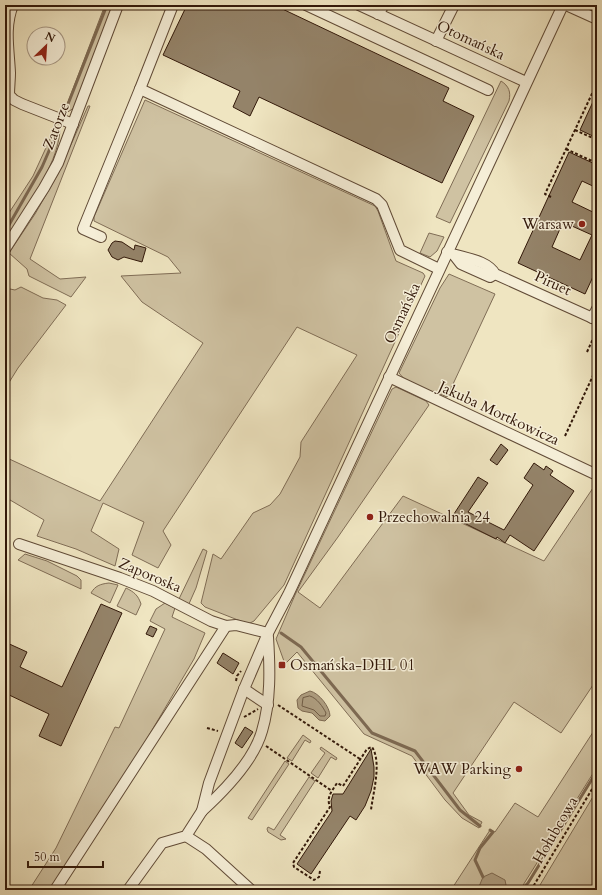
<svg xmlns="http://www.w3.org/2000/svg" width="602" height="895" viewBox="0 0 602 895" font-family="Cardo,serif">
	<rect width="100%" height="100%" fill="#efe5c1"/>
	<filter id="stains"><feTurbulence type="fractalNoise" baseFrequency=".005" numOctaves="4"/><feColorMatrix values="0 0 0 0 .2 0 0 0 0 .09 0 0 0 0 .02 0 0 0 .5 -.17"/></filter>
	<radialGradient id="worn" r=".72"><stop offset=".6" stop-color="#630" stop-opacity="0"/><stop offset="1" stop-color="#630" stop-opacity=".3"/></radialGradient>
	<g fill="#cfc2a2" stroke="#806d56">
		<polygon points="105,5 114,5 74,108 63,115"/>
		<path d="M501,81C509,86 511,92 509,101L450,223L436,217Z"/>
		<polygon points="145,100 375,206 378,211 396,261 423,273 425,276 284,585 254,621 248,624 205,607 201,603 213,554 221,559 253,513 270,505 280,494 300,457 301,442 357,355 297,327 163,531 171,545 158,568 132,555 144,522 103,503 91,531 119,549 115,566 76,549 37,536 44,520 5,497 5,457 100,501 203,343 142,302 121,276 181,273 168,257 94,221 94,217"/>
		<polygon points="88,106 90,106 30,259 60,279 86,277 71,297 29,276 27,269 9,253 35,214 58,174"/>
		<path d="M56,126L60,131C57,168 24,209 5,240V219L33,176Z"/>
		<polygon points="429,233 444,237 437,251 430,257 420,253"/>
		<polygon points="449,274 495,294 447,397 433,391 432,394 406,381 399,373 440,288"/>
		<polygon points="21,287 43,298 57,300 66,305 18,368 5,389 5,288 15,290"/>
		<polygon points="396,387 426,401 429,405 338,537 298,592 320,608 403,496 544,561 597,482 597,679 561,733 514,702 453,793 469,815 482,822 479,828 462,818 445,800 412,756 364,734 297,652 285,664 276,639 295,595 392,389"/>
		<polygon points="203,549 207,551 196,588 188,606 178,601"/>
		<polygon points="25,554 47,561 77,576 81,580 81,589 18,560"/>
		<path d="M109,583L118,585L110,603L91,593C95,586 100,584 109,583Z"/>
		<path d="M126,588C134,592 138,595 141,604L136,615L117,606Z"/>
		<polygon points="165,603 175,608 172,617 205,633 194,659 112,798 53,890 29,890 56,848 115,727 119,728 165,629 150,621 156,609"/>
		<polygon points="597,726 597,767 520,890 451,890 490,830 495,832 515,803 538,817"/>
		<polygon points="303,735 311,741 310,743 305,740 292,761 287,758"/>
		<polygon points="321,747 337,758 336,760 331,757 318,778 311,773 325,753 320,749"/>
		<polygon points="285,761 289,764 252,820 248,818"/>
		<polygon points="309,777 315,781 280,835 286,839 281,840 268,832 267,829 268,827 274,830"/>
		<polygon points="597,790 597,890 537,890"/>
	</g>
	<g fill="#af9f82" stroke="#7d6952">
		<path d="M310,691C319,693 330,707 330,716L325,721L319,720L312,713L302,711L298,708L297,700L301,695Z"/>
		<polygon points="492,873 505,880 506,885 504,890 478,889 483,877"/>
	</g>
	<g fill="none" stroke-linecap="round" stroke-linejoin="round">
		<path stroke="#705c46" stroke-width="1" d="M310,696C317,698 323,707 326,713L325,716H320L314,710L302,706L303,698Z"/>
		<g stroke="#7d6952" stroke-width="3">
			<polyline points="68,104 107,5"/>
			<polyline points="5,232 42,167 55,137"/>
			<polyline points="281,633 301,647 372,733 415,751 460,810 480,826"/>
			<polyline points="483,877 475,860 480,848 493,832 490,830"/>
			<polyline points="504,889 514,890"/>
			<polyline points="515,890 524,887 528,883 597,771"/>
		</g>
	</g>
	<g fill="#948369" stroke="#321809" fill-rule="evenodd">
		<polygon points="187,5 274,5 449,88 443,101 474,116 442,183 259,97 250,116 233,107 240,91 163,55"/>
		<polygon points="597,93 597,138 580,130"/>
		<path d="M569,152L597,165V188L582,181L572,202L597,214V259L594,266L597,268L585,294L518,263ZM563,222L592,235L580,260L552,247Z"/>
		<polygon points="115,241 122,242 134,250 135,245 146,248 142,262 124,257 118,260 112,257 108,250 112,243"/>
		<polygon points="501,444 508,450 497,465 490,460"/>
		<polygon points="534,463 544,470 546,466 553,471 550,475 574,491 534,551 510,535 505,543 497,537 496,539 452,517 478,477 488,483 468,512 504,530 533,485 524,478"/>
		<polygon points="101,604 122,613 61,746 39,736 49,714 5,693 5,642 27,652 20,667 62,687"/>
		<polygon points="150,626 157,629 153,637 146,634"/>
		<polygon points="223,653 239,663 233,674 217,663"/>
		<polygon points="245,727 253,732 242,748 235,743"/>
		<polygon points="371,749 374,767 374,777 371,791 365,806 356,820 350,816 311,874 297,864 332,811 331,801 333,794 343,794"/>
	</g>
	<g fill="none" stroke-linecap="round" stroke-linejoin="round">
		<defs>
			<g id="minor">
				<path d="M13,5C4,27 9,50 10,73C10,80 9,87 9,95L14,100L22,104L73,124"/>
				<polyline points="173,5 140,89 376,199 382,205 400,250 439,269"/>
				<polyline points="306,5 488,90"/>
				<polyline points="359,5 526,82"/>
				<polyline points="566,5 597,19"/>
				<polyline points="378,14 384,5"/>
				<polyline points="436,41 454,5"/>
				<polyline points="101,237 83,229 140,89"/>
				<polyline points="5,249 44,188 58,163 118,5"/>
				<path d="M447,252C461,258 487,259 495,274L597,320"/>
				<polyline points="454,255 461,264 490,277 495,274"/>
				<polyline points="592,318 597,309"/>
				<polyline points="389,377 597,475"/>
				<polyline points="19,544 120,578 153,591 211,621 226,626 236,625 268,633"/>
				<polyline points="244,689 268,705"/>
				<path d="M202,811C224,791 254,760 262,731C271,701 270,668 268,637"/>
				<polyline points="186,836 206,849 251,890"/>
				<polyline points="55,890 226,626"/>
				<polyline points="128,890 162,843 186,836 202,811 209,783 244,689 268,633 289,593 563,5"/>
			</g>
		</defs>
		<use href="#minor" stroke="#614b37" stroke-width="12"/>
		<g stroke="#321809" stroke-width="2" stroke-dasharray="3 2" stroke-linecap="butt">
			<polyline points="575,130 597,140"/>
			<polyline points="566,149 592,161 597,152"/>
			<polyline points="551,197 545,194 597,83"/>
			<polyline points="587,352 597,330"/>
			<polyline points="565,436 597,367"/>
			<polyline points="236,681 237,676 241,671"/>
			<polyline points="278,705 360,759"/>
			<polyline points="244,717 258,709"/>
			<polyline points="207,728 218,731"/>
			<polyline points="266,746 332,791"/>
			<path d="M320,871L319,877L314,880L294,867L293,863L330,807C326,797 332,791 337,783L343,786L367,749L372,747C382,762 373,793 371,810"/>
			<polyline points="531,890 597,781"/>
		</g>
		<use href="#minor" stroke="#f5eed7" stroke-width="10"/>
	</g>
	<g fill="#8f2418" stroke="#f5eed7" stroke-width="1.5">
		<circle cx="582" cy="224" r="4"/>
		<circle cx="370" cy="517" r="4"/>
		<rect x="278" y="661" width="8" height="8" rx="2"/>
		<circle cx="519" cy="769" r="4"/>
	</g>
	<g text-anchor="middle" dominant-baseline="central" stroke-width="3" stroke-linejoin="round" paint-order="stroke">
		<g font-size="15" fill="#321809" stroke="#f5eed7">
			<text transform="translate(471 40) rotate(25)">Otomańska</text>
			<text transform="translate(56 126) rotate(-69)">Zatorze</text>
			<text transform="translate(553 283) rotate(25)">Piruet</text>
			<text transform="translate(402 313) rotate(-65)">Osmańska</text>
			<text transform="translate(499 413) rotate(25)">Jakuba Mortkowicza</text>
			<text transform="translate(150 575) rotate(23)">Zaporoska</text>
			<text transform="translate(555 830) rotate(-60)">Hołubcowa</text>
		</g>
		<g font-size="15" fill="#321809" stroke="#f5eed7" text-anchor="end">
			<text x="574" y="224">Warsaw</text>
			<text x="378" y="517" text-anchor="start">Przechowalnia 24</text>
			<text x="290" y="665" text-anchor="start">Osmańska-DHL 01</text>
			<text x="511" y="769">WAW Parking</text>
		</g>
	</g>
	<rect width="602" height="895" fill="none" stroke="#efe5c1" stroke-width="20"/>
	<rect x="6" y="6" width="590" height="883" fill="none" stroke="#321809" stroke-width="2"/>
	<rect x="10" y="10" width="582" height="875" fill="none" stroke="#321809"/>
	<g transform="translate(46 46) rotate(25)"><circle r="19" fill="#f5eed7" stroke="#a79885"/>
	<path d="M0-3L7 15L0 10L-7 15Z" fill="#8f2418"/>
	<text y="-6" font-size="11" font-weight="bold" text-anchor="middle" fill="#321809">N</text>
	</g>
	<path d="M28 861v6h75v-6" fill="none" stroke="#321809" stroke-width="2"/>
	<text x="34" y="861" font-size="12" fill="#321809" stroke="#f5eed7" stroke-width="3" paint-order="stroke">50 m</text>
	<rect width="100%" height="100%" filter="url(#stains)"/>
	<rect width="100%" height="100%" fill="url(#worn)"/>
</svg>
